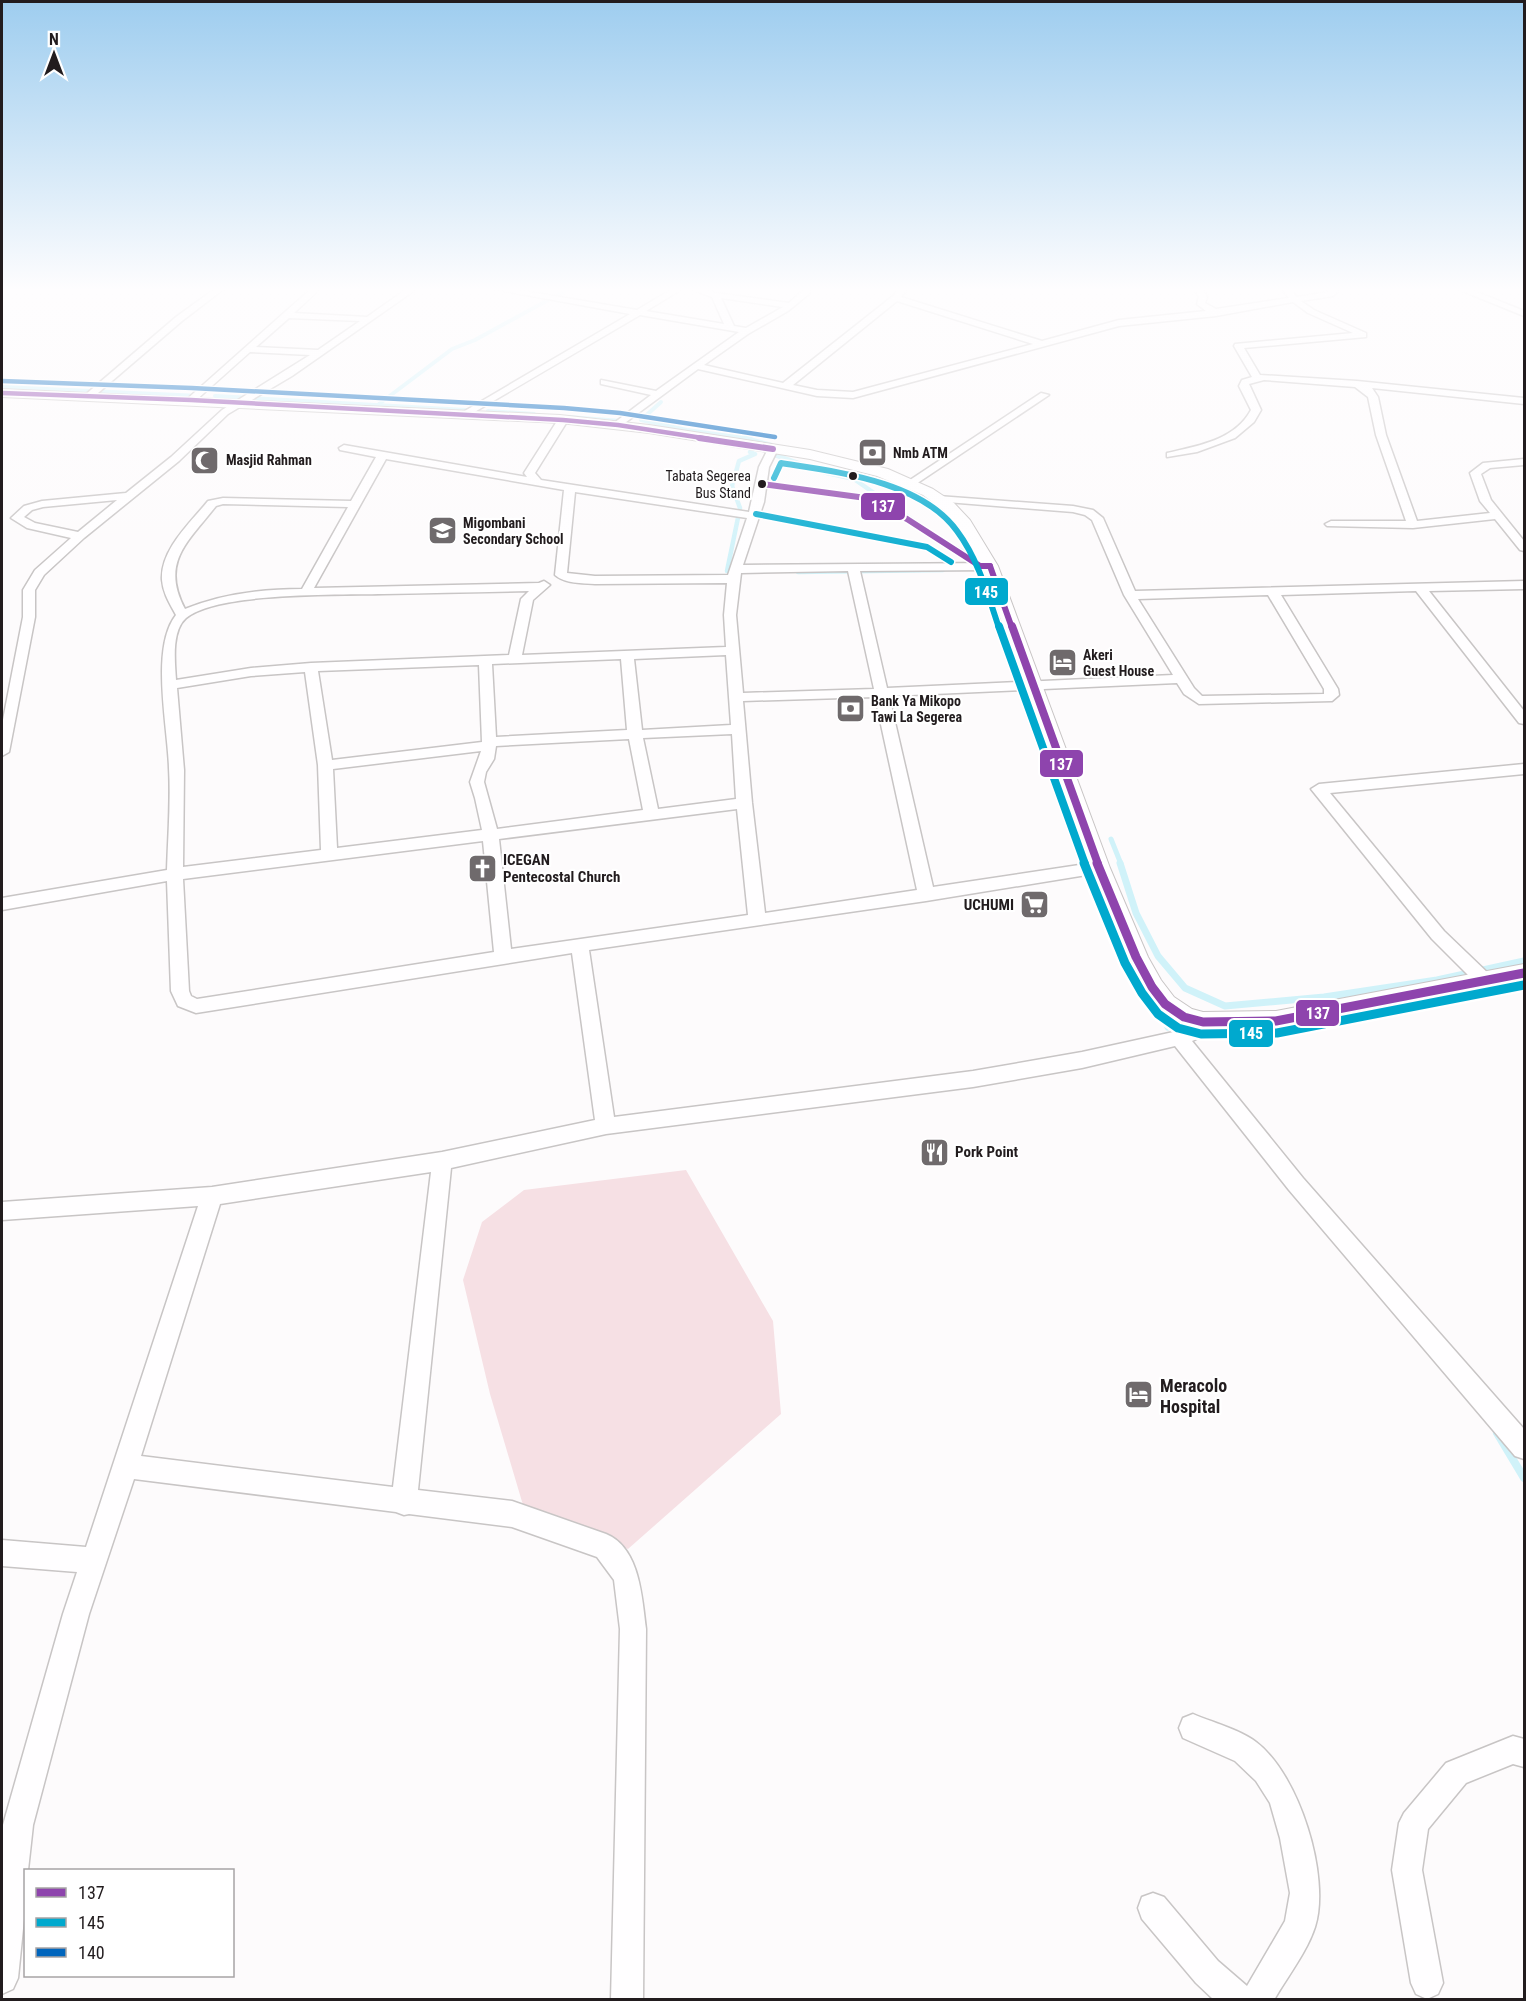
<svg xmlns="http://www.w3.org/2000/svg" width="1526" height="2001" viewBox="0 0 1526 2001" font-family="'Roboto Condensed',sans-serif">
	<rect width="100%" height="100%" fill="#fdfbfc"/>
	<polygon fill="#f6e0e4" points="686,1170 773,1321 781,1414 628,1549 559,1517 523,1505 490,1394 463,1280 482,1222 524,1190"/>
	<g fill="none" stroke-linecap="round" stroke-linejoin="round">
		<g stroke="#d0f2f9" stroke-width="4">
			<polyline points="2,387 200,396"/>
			<polyline points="215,396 466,410"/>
			<polyline points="661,402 641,420 687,430 751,439"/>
			<polyline points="379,404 452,349 475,340 570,288"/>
			<polyline points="488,411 534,414"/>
			<polyline points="569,417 621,421 626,419"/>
		</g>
		<g stroke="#d0f2f9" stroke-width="4.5">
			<polyline points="745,438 771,445"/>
			<polyline points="772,454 827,473 854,479 941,540 982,562"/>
			<polyline points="739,571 727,571 740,508 732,486 739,461 755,454 750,452"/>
			<polyline points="798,572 943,570"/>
		</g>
		<polyline stroke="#d0f2f9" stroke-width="5" points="1111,839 1121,864"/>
		<g stroke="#d0f2f9" stroke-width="7">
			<polyline points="1120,863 1136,913 1158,956 1185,988 1225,1006 1324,997 1437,980 1524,961"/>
			<polyline points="1160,1009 1168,1027"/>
		</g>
		<polyline stroke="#d0f2f9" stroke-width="8" points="1497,1433 1524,1478"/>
		<defs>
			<g id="minor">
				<polygon points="216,288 225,288 182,321 91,399 85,399 85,395 176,317"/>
				<path d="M312,288H321L294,313L367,317L408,288H418L292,376L228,414L179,461L84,538L44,575L35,590V617L9,752L2,756V725L23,617V590L35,570L71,538L27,528L11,518L24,506L42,501L126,493L171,457L222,410L310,355L250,352L194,402L186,400ZM289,318L360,321L318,350L256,347ZM117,500L78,532L35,523L24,517L32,510L43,507Z"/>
				<path d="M488,288H507L637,310L674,288H684L646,311L724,324L712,297L688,288H701L716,293L789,303L804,289H810V293L788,311L748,334L704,365L783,383L893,296L900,288H908L901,297L1042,341L1119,320L1206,311L1197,304L1199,297L1194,288H1202L1207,297L1205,303L1216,309L1289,298L1281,288H1289L1297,297L1328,292V288H1336L1337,292L1333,296L1301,301L1314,310L1366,333V337L1244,348L1260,375L1357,381L1524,398V404L1372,388L1378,397L1386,435L1417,521L1490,513L1480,501L1470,473L1483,463L1524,459V465L1490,468L1481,474L1491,500L1524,541V551L1520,550L1495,519L1413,528L1327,526L1325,524L1331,521H1406L1376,435L1368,397L1355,387L1264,380L1249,384L1261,410L1254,422L1235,438L1197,452L1167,457V453C1198,446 1235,440 1251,410L1239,386L1242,380L1252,377L1234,346L1235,344L1353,333L1308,313L1293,302L1216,316L1119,326L853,398L817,396L698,369L618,428L613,425L614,423L651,395L601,384V380L656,391L739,332L640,315L466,417L461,414L463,412L630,314ZM721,298L783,307L746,328L734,326ZM897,301L1033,344L853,392L817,390L793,385Z"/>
				<polygon points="1455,288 1467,288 1524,311 1524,316"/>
				<polygon points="1041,393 1049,395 913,486 905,486 904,484"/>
				<path d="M563,417L568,420L535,473L541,480L749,512L759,467L769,447H777L778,449L769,467L764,502L743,565L994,563L996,566L990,570L860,571L887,688L1173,675L1124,595L1092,520L1085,515L1073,512L934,501V497L938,496L1073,506L1093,510L1103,518L1135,591L1524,581V589L1429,591L1524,711V724L1519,723L1416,591L1281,595L1338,689L1339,695L1332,701L1199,704L1184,694L1177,683L889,696L933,887L1099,862L1105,864L1107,868L1105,872L926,901L589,950L614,1117L973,1071L1082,1052L1178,1031C1190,1026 1196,1012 1209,1017L1212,1022C1208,1031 1201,1038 1192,1041L1303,1178L1524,1429V1459L1515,1456L1289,1190L1175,1046L1082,1068L973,1087L606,1134L451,1168L418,1490L512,1501L606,1534C640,1548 642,1598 646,1629L643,2000H611L620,1629L614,1580L597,1557L512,1527L409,1514L404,1515L396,1512L134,1479L89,1614L33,1825L28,1870H26V1899L18,1978L13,1989L2,1994L3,1825L63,1614L77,1572L2,1566V1540L86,1547L198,1206L2,1220V1202L212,1187L442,1152L595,1120L572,953L196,1013L178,1006L171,991L167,881L2,910V898L167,870C168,836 171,802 169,768C168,727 150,648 176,615C170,604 163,593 162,580C160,550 191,522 208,501L223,498L351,501L376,457L340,450L339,448L344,445L527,477L524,473L559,418ZM386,459L564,490L555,575C565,584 582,583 595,584L727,583L724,615L726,647L522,655L533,600L550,585L544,581L539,583L314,588ZM575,492L747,518L728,575L595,576L567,573ZM223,504L348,507L302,589C262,589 222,594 185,609C160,562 188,542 216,506ZM848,571L874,689L743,693L736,615L741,573ZM529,591L521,599L509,655L311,663L251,668L176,680C175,663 171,631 186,618C217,592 340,595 383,594C432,593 481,592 529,591ZM1268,595L1324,689V694L1202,696L1194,688L1138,599ZM726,655L731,725L642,730L634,659ZM621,659L627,730L496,737L492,664ZM479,665L482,742L332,760L318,671ZM305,672L318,765L321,850L183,867L184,770L177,688L251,676ZM875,697L917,890L765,913L752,803L743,701ZM732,734L736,799L658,809L643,738ZM629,739L643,810L497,829L484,782L486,772L494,759L496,746ZM481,751L470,782L475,798L482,830L337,848L333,769ZM737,809L748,915L511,949L499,839ZM483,841L494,952L197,999L191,996L189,991L183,879ZM431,1172L393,1487L141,1456L220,1204Z"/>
				<polygon points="1524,764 1524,774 1330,793 1444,931 1491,976 1494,981 1491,986 1485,988 1479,986 1432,939 1311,789 1319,784"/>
				<path d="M1193,1714C1211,1722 1241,1730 1256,1742C1299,1774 1331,1877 1315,1927C1307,1952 1287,1977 1274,2000H1214L1196,1983L1142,1919L1138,1908L1142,1897L1153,1893L1164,1897L1218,1961L1247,1986L1285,1921L1290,1893L1280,1838L1270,1803L1256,1781L1235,1761L1183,1738L1179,1728L1183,1718Z"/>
				<polygon points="1513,1736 1524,1739 1524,1767 1513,1764 1466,1783 1428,1829 1422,1870 1443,1983 1438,1994 1427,1999 1416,1994 1411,1983 1392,1870 1399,1823 1404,1813 1446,1763"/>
			</g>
			<polygon id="secondary" points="2,389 560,415 649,425 810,450 888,469 933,489 954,503 970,520 998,566 1110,868 1148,957 1161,980 1174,997 1192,1009 1203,1012 1276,1011 1524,964 1524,982 1276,1031 1203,1032 1175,1024 1156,1011 1143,994 1124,957 1088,868 982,566 959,527 943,510 923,495 877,476 810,459 649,433 560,423 2,397"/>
		</defs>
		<use href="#minor" stroke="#c8c5c5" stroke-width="3"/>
		<use href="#secondary" stroke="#c8c5c5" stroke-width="2"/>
		<use href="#minor" fill="#fffeff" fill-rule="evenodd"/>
		<use href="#secondary" fill="#fffeff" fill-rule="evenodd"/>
		<defs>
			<polyline id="bus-1-far3" points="2,393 191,400 563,420 618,425 709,439"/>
			<g id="bus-1-far2">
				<polyline points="699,438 773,449"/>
				<polyline points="762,484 866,498 907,519 980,566 990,566"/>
				<polyline points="990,566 1012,628"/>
			</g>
			<polyline id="bus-1-far1" points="1012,626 1098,864"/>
			<polyline id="bus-1" points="1097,863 1136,957 1152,987 1165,1004 1184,1017 1203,1022 1276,1021 1524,973"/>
			<g id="bus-2-far2">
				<path d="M774,478L781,463C837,472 921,481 957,531C978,559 988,595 999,628"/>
				<polyline points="756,514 927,547 951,562"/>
			</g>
			<polyline id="bus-2-far1" points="999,626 1085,864"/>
			<polyline id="bus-2" points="1084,863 1125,963 1142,993 1158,1014 1178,1028 1201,1034 1277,1033 1524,985"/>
			<polyline id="bus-3" points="2,381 192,388 564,408 620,413 775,437"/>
		</defs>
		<use href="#bus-1-far3" stroke="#fff" stroke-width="7"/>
		<use href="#bus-1-far2" stroke="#fff" stroke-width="9"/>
		<use href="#bus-1-far1" stroke="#fff" stroke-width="11"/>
		<use href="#bus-1" stroke="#fff" stroke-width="14"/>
		<use href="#bus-2-far2" stroke="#fff" stroke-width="9"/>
		<use href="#bus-2-far1" stroke="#fff" stroke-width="11"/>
		<use href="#bus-2" stroke="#fff" stroke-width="14"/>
		<use href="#bus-3" stroke="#fff" stroke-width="7"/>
		<use href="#bus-1-far3" stroke="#8e44ad" stroke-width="4.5"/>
		<use href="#bus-1-far2" stroke="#8e44ad" stroke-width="6"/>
		<use href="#bus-1-far1" stroke="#8e44ad" stroke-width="8"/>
		<use href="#bus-1" stroke="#8e44ad" stroke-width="9"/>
		<use href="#bus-2-far2" stroke="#00a9ce" stroke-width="6"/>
		<use href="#bus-2-far1" stroke="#00a9ce" stroke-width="8"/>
		<use href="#bus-2" stroke="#00a9ce" stroke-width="9"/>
		<use href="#bus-3" stroke="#0065bd" stroke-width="4.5"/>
	</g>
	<linearGradient id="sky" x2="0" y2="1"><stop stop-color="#9ecdef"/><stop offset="0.51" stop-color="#fefdfe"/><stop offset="1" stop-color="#fefdfe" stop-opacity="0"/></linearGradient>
	<rect width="1526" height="568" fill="url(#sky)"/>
	<defs>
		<symbol id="bank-square" viewBox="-11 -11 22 22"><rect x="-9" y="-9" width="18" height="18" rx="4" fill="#6f6a6c" stroke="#fff"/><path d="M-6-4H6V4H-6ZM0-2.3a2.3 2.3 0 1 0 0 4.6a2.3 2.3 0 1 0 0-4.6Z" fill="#fff"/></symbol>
		<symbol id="mosque-square" viewBox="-11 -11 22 22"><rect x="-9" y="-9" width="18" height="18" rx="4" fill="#6f6a6c" stroke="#fff"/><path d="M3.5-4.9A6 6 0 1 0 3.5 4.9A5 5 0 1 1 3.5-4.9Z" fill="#fff"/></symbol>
		<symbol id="school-square" viewBox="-11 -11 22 22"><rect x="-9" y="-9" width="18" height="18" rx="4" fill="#6f6a6c" stroke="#fff"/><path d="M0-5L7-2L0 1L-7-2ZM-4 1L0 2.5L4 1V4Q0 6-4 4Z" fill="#fff"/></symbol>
		<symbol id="hotel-square" viewBox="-11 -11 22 22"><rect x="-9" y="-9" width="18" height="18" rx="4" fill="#6f6a6c" stroke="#fff"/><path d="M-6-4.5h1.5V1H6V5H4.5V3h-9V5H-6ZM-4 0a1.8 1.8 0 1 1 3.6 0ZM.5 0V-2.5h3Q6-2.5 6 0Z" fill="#fff"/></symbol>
		<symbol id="church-square" viewBox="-11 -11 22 22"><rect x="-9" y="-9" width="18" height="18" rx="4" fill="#6f6a6c" stroke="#fff"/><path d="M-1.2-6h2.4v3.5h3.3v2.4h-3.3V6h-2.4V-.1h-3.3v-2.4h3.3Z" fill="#fff"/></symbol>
		<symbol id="supermarket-square" viewBox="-11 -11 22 22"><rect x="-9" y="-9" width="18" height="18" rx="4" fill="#6f6a6c" stroke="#fff"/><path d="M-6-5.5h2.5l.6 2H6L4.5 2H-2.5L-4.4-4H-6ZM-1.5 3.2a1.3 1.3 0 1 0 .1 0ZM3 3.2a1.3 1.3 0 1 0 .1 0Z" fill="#fff"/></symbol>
		<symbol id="restaurant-square" viewBox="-11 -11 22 22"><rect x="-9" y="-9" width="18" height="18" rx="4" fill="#6f6a6c" stroke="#fff"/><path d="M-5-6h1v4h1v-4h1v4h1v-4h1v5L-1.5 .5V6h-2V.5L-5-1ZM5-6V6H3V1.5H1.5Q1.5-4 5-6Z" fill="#fff"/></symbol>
	</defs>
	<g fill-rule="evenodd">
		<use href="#bank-square" x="856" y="436" width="33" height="33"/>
		<use href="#mosque-square" x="188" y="444" width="33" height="33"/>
		<use href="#school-square" x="426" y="514" width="33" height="33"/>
		<use href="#hotel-square" x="1046" y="646" width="33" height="33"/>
		<use href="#bank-square" x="834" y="692" width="33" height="33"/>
		<use href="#church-square" x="466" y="852" width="33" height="33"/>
		<use href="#supermarket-square" x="1018" y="888" width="33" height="33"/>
		<use href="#restaurant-square" x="918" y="1136" width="33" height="33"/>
		<use href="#hotel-square" x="1122" y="1378" width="33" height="33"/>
	</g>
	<g fill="#221c1e" stroke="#fff" stroke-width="2">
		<circle cx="853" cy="476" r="5"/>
		<circle cx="762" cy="484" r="5"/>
	</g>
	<g text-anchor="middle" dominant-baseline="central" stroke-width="4.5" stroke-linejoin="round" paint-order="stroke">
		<g font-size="14" font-weight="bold" fill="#221c1e" stroke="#fff" text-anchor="start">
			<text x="893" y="453">Nmb ATM</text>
			<text x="226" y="460">Masjid Rahman</text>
			<text x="463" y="523">Migombani<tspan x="463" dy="16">Secondary School</tspan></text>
			<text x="1083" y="655">Akeri<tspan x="1083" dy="16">Guest House</tspan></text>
			<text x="871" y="701">Bank Ya Mikopo<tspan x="871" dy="16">Tawi La Segerea</tspan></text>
		</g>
		<g font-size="14" fill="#221c1e" stroke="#fff" text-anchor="end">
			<text x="751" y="476">Tabata Segerea<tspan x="751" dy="17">Bus Stand</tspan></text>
		</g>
		<g font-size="15" font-weight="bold" fill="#221c1e" stroke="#fff" text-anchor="start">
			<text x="503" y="860">ICEGAN<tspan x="503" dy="17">Pentecostal Church</tspan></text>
			<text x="1014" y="905" text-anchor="end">UCHUMI</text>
			<text x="955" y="1152">Pork Point</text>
		</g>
		<g font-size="18" font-weight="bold" fill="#221c1e" stroke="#fff" text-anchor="start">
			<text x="1160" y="1385">Meracolo<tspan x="1160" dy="21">Hospital</tspan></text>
		</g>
	</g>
	<g stroke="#fff" stroke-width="2">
		<rect x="860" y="492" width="46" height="29" rx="6" fill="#8e44ad"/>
		<rect x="964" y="577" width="45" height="29" rx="6" fill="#00a9ce"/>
		<rect x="1039" y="749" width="45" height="29" rx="6" fill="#8e44ad"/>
		<rect x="1295" y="999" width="45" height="28" rx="6" fill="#8e44ad"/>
		<rect x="1228" y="1019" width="46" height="29" rx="6" fill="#00a9ce"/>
	</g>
	<g font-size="16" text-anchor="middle" font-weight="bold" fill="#fff">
		<text x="883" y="512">137</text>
		<text x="986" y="598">145</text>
		<text x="1061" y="770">137</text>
		<text x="1318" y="1019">137</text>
		<text x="1251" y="1039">145</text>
	</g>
	<rect width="1526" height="2001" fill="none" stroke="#221c1e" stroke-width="6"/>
	<rect x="24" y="1869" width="210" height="108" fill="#ffffff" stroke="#a7a4a5" stroke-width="1.5"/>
	<rect x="36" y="1888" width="30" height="9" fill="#8e44ad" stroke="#a7a4a5" stroke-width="1.5"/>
	<text x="78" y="1899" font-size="18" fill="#221c1e">137</text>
	<rect x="36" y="1918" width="30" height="9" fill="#00a9ce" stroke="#a7a4a5" stroke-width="1.5"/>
	<text x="78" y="1929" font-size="18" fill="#221c1e">145</text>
	<rect x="36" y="1948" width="30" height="9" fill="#0065bd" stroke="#a7a4a5" stroke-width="1.5"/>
	<text x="78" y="1959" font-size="18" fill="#221c1e">140</text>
	<g transform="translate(54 54)" stroke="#ffffff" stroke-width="4.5" paint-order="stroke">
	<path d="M0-4.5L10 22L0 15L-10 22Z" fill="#221c1e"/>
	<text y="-9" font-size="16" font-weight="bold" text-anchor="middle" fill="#221c1e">N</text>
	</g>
</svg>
